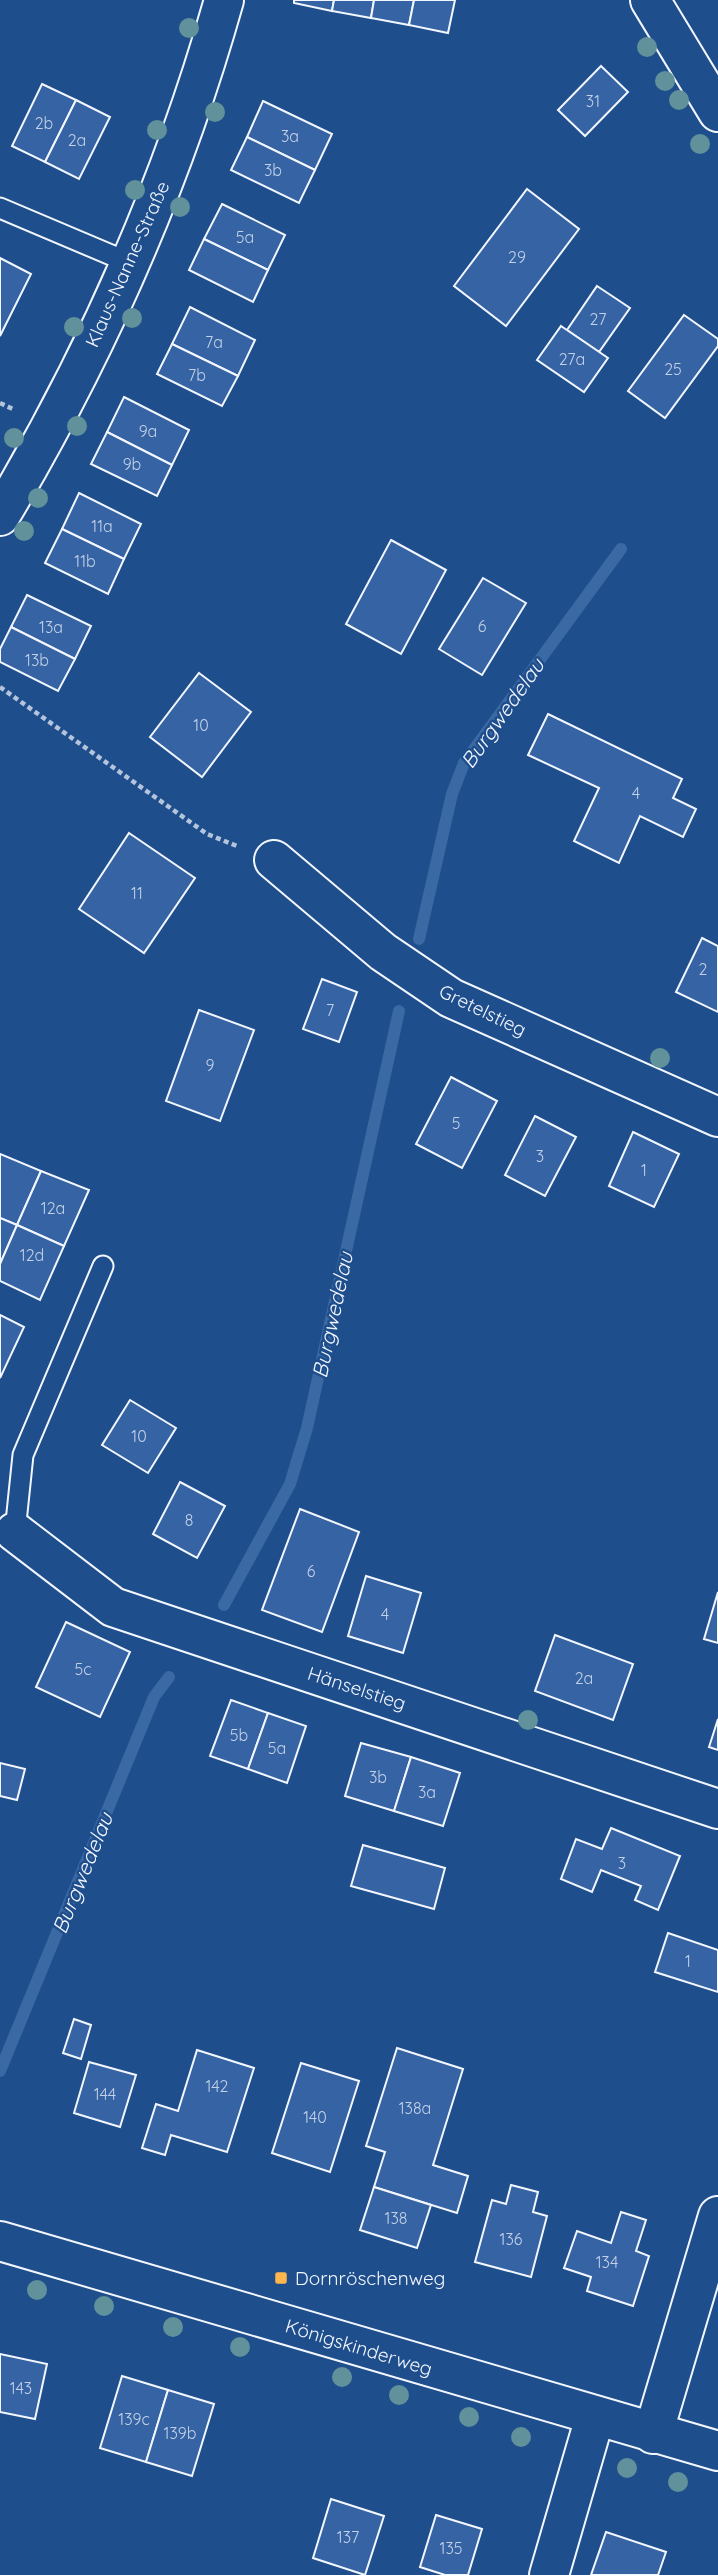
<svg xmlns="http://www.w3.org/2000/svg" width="718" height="2575" viewBox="0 0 718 2575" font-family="Quicksand,sans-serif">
	<rect width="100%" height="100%" fill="#1f4e8c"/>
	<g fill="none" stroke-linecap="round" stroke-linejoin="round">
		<g stroke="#3b69a3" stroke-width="12">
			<polyline points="419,939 452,794 464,763 621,549"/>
			<polyline points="224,1605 290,1484 307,1428 399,1011"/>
			<polyline points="0,2071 154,1697 169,1677"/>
		</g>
	</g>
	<g fill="#3563a3" stroke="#f2f6ff" stroke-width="2">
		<polygon points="294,0 334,0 332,11 294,3"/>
		<polygon points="334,0 374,0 371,18 332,11"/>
		<polygon points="374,0 414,0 409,25 371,18"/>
		<polygon points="414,0 455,0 448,33 409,25"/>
		<polygon points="601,66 628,92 585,136 558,110"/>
		<polygon points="42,84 76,100 45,162 12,146"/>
		<polygon points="76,100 110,117 79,179 45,162"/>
		<polygon points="263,101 332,134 315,170 247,137"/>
		<polygon points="247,137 315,170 299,203 231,170"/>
		<polygon points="527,189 579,229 506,326 454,286"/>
		<polygon points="222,204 285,235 268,270 204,239"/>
		<polygon points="204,239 268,270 253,302 189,270"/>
		<polygon points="0,258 31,274 0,336"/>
		<polygon points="597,286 630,308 599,352 567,330"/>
		<polygon points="190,307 255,340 238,376 172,344"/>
		<polygon points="684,315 718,339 718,346 665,418 628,391"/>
		<polygon points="561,326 608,358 584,392 537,360"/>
		<polygon points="172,344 238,376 222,406 157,374"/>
		<polygon points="124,397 189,430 172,465 107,432"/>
		<polygon points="107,432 172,465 157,496 91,464"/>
		<polygon points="79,493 141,524 124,559 62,529"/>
		<polygon points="62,529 124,559 108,594 45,563"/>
		<polygon points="391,540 446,570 401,654 346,624"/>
		<polygon points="483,578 526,603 482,675 439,649"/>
		<polygon points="27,595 91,626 75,659 11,627"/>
		<polygon points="11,627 75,659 58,691 0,662 0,649"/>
		<polygon points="199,673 251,712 202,777 150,737"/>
		<polygon points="548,714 682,779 673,798 696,809 683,837 640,816 619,863 574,841 599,788 528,755"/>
		<polygon points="129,833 195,878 144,953 79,909"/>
		<polygon points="702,938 718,946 718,1012 676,992"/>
		<polygon points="322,979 357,992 339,1042 303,1029"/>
		<polygon points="199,1010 254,1030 220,1121 166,1101"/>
		<polygon points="451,1077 497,1101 462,1168 416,1144"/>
		<polygon points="535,1116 576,1137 545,1196 505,1175"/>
		<polygon points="633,1132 679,1154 654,1207 609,1186"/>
		<polygon points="0,1154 41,1171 17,1225 0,1218"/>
		<polygon points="41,1171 89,1190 64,1246 17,1225"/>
		<polygon points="0,1218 17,1225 0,1264"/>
		<polygon points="17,1225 64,1246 40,1300 0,1281 0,1264"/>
		<polygon points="0,1315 24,1327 0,1378"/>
		<polygon points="130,1400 176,1428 148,1473 102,1445"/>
		<polygon points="180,1482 225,1506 197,1558 153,1534"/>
		<polygon points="300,1509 359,1532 322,1632 262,1610"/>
		<polygon points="366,1576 421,1593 403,1653 348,1636"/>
		<polygon points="718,1592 718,1643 704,1639"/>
		<polygon points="66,1622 130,1652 100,1717 36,1687"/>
		<polygon points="555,1635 633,1664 613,1720 535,1691"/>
		<polygon points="231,1700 268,1713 248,1769 210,1756"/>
		<polygon points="268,1713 306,1726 287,1783 248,1769"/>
		<polygon points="718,1719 718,1750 709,1747"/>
		<polygon points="361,1743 411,1757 394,1811 345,1796"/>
		<polygon points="411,1757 460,1773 443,1826 394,1811"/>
		<polygon points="0,1763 25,1769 17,1800 0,1796"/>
		<polygon points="611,1828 680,1856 658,1910 635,1900 641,1886 601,1870 592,1892 561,1879 576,1839 602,1849"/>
		<polygon points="363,1845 445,1868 434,1909 351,1886"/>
		<polygon points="668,1933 718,1950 718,1992 655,1972"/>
		<polygon points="74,2019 91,2025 81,2059 63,2053"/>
		<polygon points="397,2048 463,2069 433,2165 468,2176 457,2213 374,2187 385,2152 366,2146"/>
		<polygon points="197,2050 254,2068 227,2152 171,2135 165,2155 142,2148 156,2104 178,2111"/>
		<polygon points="89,2062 136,2075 120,2127 74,2113"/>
		<polygon points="301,2063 359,2081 330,2172 272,2153"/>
		<polygon points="511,2185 538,2192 533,2212 547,2216 531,2277 475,2262 492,2200 506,2204"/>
		<polygon points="374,2187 431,2205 417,2248 360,2230"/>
		<polygon points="621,2212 646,2220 636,2251 649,2256 633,2306 587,2291 591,2277 564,2268 577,2231 611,2243"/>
		<polygon points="0,2354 47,2364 35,2419 0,2412"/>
		<polygon points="122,2376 168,2390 146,2462 100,2448"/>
		<polygon points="168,2390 214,2404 192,2476 146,2462"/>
		<polygon points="331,2499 384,2516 365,2575 313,2558"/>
		<polygon points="436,2515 482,2529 468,2575 445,2575 420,2567"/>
		<polygon points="606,2532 666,2552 658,2575 591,2575"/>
	</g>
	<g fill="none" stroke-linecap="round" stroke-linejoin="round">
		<defs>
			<g id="lane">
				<polyline points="0,208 130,263"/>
				<polyline points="15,1532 23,1455 103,1266"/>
			</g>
			<g id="street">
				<polyline points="650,0 718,112"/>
				<path d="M0,516C96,355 173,181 224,0"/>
				<polyline points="274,860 383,952 451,998 718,1117"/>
				<polyline points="15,1532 113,1607 718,1809"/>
				<polyline points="0,2241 718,2451"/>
				<polyline points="653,2434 718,2216"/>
				<polyline points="549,2575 595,2417"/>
			</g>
		</defs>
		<use href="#lane" stroke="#f2f6ff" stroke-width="23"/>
		<use href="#street" stroke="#f2f6ff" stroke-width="42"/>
		<g stroke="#b3c4dc" stroke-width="4.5" stroke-dasharray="5 3.5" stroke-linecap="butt">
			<polyline points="0,403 15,410"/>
			<polyline points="0,687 207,834 237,846"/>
		</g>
		<use href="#lane" stroke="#1f4e8c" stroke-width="19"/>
		<use href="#street" stroke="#1f4e8c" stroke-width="38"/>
	</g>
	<g fill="#61919a">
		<circle cx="189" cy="28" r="10"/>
		<circle cx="647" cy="47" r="10"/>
		<circle cx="665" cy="81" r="10"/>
		<circle cx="679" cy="100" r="10"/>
		<circle cx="215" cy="112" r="10"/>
		<circle cx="157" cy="130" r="10"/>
		<circle cx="700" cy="144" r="10"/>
		<circle cx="135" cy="190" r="10"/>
		<circle cx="180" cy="207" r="10"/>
		<circle cx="132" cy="318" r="10"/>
		<circle cx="74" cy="327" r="10"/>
		<circle cx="77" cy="426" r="10"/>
		<circle cx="14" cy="438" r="10"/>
		<circle cx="38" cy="498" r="10"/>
		<circle cx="24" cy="531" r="10"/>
		<circle cx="660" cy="1058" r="10"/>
		<circle cx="528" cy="1720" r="10"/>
		<circle cx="37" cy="2290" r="10"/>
		<circle cx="104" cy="2306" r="10"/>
		<circle cx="173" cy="2327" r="10"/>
		<circle cx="240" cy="2347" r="10"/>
		<circle cx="342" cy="2377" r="10"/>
		<circle cx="399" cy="2395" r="10"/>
		<circle cx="469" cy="2417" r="10"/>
		<circle cx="521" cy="2437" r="10"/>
		<circle cx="627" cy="2468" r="10"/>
		<circle cx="678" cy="2482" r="10"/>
	</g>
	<rect fill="#ffb74d" stroke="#1f4e8c" stroke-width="2.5" x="274" y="2271" width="14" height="14" rx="3.5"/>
	<g text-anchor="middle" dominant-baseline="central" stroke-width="5" stroke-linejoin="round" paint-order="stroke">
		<g font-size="16" fill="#c3d1e8">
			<text x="593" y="101">31</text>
			<text x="44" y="123">2b</text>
			<text x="290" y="136">3a</text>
			<text x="77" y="140">2a</text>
			<text x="273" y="170">3b</text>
			<text x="245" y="237">5a</text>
			<text x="517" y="257">29</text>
			<text x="598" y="319">27</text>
			<text x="214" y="342">7a</text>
			<text x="572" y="359">27a</text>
			<text x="673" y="369">25</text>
			<text x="197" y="375">7b</text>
			<text x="148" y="431">9a</text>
			<text x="132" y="464">9b</text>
			<text x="102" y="526">11a</text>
			<text x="85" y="561">11b</text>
			<text x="482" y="626">6</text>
			<text x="51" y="627">13a</text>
			<text x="37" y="660">13b</text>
			<text x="201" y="725">10</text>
			<text x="636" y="793">4</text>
			<text x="137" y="893">11</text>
			<text x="703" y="969">2</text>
			<text x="330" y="1010">7</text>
			<text x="210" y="1065">9</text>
			<text x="456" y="1123">5</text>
			<text x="540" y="1156">3</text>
			<text x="644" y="1170">1</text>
			<text x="53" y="1208">12a</text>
			<text x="32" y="1255">12d</text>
			<text x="139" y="1436">10</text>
			<text x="189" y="1520">8</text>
			<text x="311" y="1571">6</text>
			<text x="385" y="1614">4</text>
			<text x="83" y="1669">5c</text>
			<text x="584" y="1678">2a</text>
			<text x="239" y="1735">5b</text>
			<text x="277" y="1748">5a</text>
			<text x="378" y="1777">3b</text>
			<text x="427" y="1792">3a</text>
			<text x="622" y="1863">3</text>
			<text x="688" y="1961">1</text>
			<text x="217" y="2086">142</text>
			<text x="105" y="2094">144</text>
			<text x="415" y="2108">138a</text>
			<text x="315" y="2117">140</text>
			<text x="396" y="2218">138</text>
			<text x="511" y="2239">136</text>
			<text x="607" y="2262">134</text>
			<text x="21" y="2388">143</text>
			<text x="134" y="2419">139c</text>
			<text x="180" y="2433">139b</text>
			<text x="348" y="2537">137</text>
			<text x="451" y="2548">135</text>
		</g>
		<g font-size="19" fill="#f2f6ff" stroke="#1f4e8c">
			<text transform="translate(127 264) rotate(-66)">Klaus-Nanne-Straße</text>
			<text transform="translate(483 1010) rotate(26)">Gretelstieg</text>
			<text transform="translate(357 1688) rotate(18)">Hänselstieg</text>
			<text transform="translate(359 2347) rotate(17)">Königskinderweg</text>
		</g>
		<g font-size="19" fill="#f2f6ff" stroke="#1f4e8c" text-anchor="start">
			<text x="295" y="2278">Dornröschenweg</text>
		</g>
		<g font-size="21" font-style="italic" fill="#f2f6ff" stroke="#1f4e8c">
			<text transform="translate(502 713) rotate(-55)">Burgwedelau</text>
			<text transform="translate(332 1315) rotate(-78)">Burgwedelau</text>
			<text transform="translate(82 1873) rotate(-68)">Burgwedelau</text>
		</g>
	</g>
</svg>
